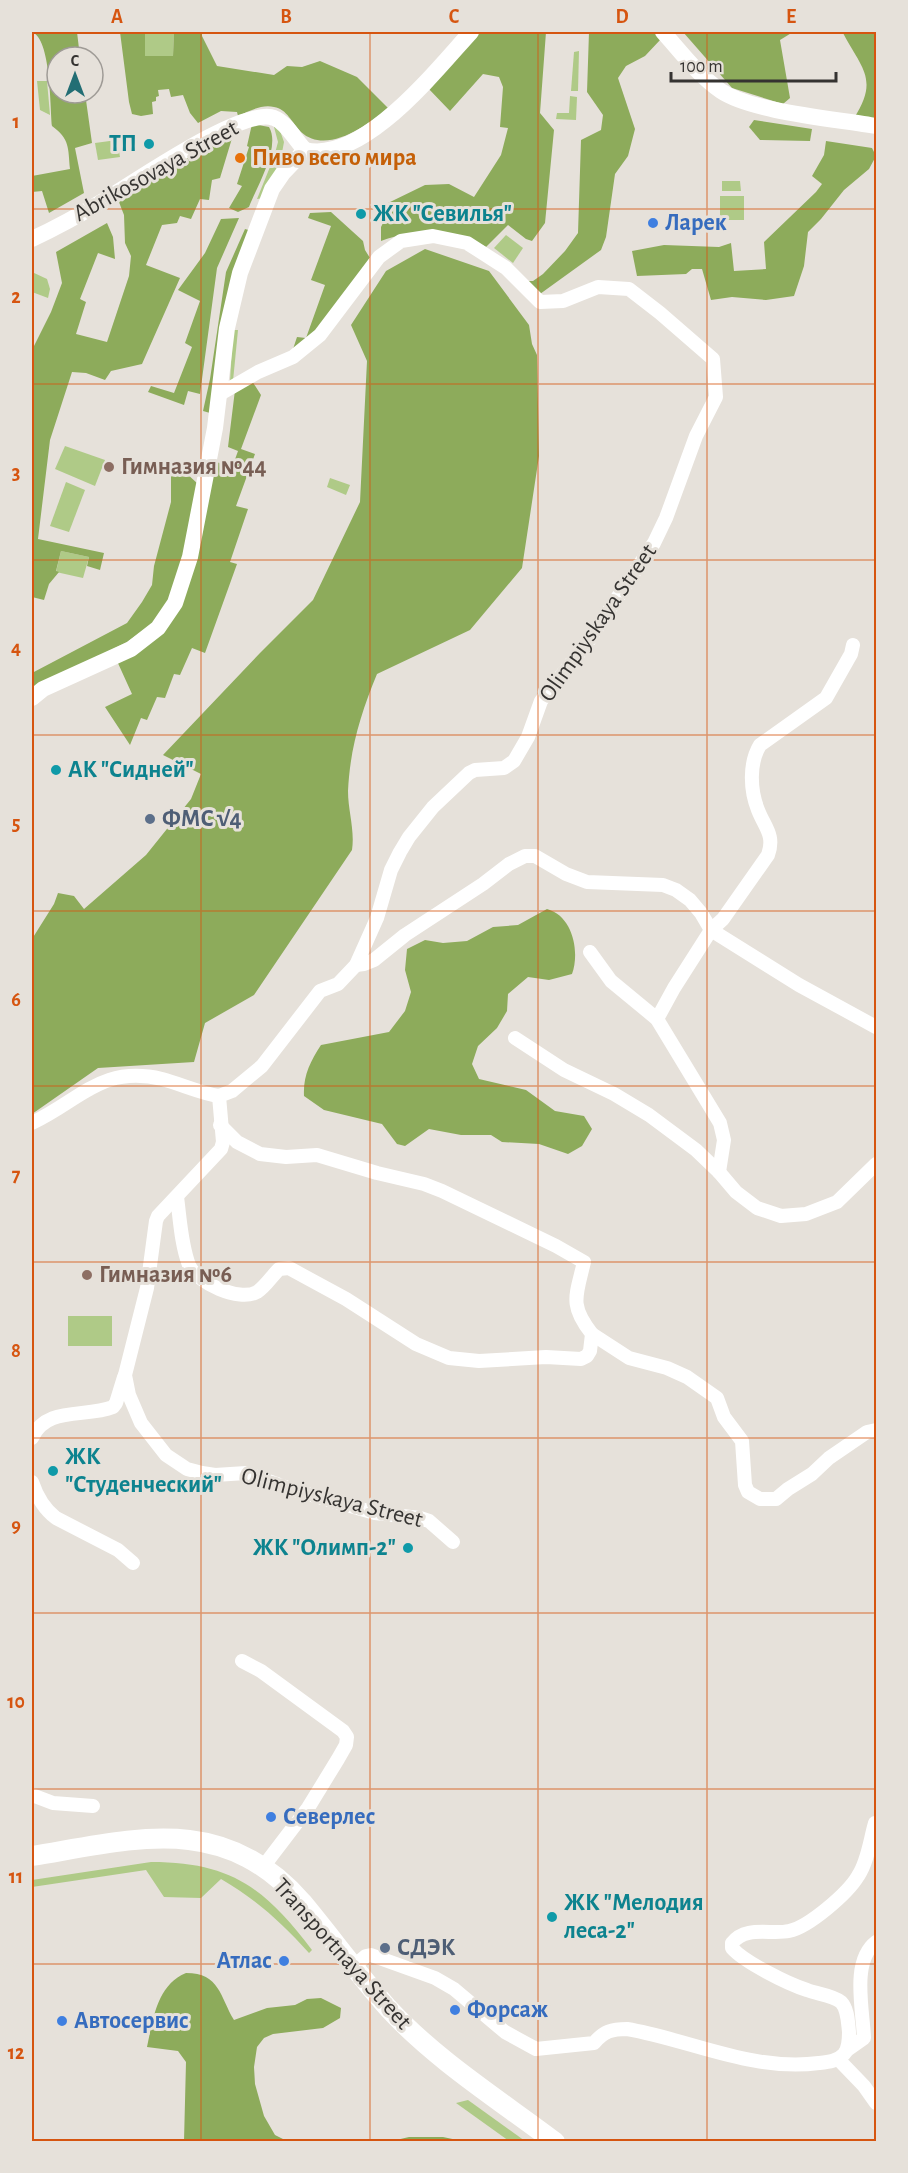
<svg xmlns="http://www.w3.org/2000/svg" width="908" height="2173" viewBox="0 0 908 2173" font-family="'Alegreya Sans',sans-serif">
	<rect width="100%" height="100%" fill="#e6e1da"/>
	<g fill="#afca87">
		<polygon points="145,32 174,32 173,56 145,56"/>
		<polygon points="579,51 578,91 571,91 574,52"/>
		<polygon points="37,81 47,81 50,115 40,110"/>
		<polygon points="570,96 577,97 576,120 556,119 557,113 569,113"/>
		<polygon points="278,125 284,142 281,158 264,198 257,199 274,157 278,142 274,127"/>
		<polygon points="117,140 120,157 98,160 95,143"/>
		<polygon points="722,181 740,181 741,191 722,191"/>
		<rect x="720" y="196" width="24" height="24"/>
		<polygon points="506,235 523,248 513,263 494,248"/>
		<polygon points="32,272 47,279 50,289 48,298 32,292"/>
		<polygon points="233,330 238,330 233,381 230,382"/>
		<polygon points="65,446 105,460 95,486 55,469"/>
		<polygon points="330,478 350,485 346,495 327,487"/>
		<polygon points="66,482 85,490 69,532 50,526"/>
		<polygon points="61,551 89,557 83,578 56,572"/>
		<rect x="68" y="1316" width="44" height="30"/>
		<path d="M151,1862C231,1862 265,1888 312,1950L309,1953C281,1922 257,1900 221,1879L201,1898L164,1897L146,1870L32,1887V1880Z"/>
		<polygon points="468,2100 525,2141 509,2141 456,2103"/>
	</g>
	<g fill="#8dab5b">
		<path d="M32,32H77L80,57H57V93H85L92,143L75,148L84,193L49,213L42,191L32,192V176L70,169C68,148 70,139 52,126C50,105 51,39 32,32Z"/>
		<path d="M120,32H145V56H173L174,32H202V36L217,66L274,75L287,66L302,67L320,61L357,77L388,108C367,126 326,155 301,132C292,123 287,109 274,107C262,104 249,111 238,116L237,112L221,111L198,123L190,113L183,95L171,97L169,89L158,90L159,96L156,97V101L152,102L153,114L141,116L132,114L129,102Z"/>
		<path d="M478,32H546L540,113L554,130L545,223L532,241L526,239L508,225L486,247C453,227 417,228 381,241V227L389,211L388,203L425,185L449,184L474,197L501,155L508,128L500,127L503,87L499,77L483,74L450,111L426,86Z"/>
		<polygon points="589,32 655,32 661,39 645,56 626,66 618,78 635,129 628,156 615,174 606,237 601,250 540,294 523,281 533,281 543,274 565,251 578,233 581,140 601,130 603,115 587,92"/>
		<path d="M683,32H876V120L854,118C879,79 862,69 843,33L793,32L780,40L790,98L783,104L732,88Z"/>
		<polygon points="754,120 812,129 810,141 760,140 749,127"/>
		<path d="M252,124L269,127C281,147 257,186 249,207L238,212L229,208L242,186L237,184L249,147L247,146Z"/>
		<polygon points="227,132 233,135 220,178 212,180 209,200 200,199 191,219 180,216 177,223 162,225 146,265 180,278 142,364 111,371 105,380 86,373 72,372 50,440 38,539 104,553 100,570 87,566 89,557 61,551 56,571 59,572 49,584 44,600 32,597 32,350 51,312 62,283 56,252 107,223 113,237 115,259 98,253 80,299 86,302 76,334 107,342 129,276 131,256 125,243 124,215 117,197"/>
		<polygon points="826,141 872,148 876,156 869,169 844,190 821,219 808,232 804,266 794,296 766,300 732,297 711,300 702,269 692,269 686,274 637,276 632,251 664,245 719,247 731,243 734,271 766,269 764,242 816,192 822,184 812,176 824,155"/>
		<polygon points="331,212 363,241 365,250 370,258 318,333 291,355 297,337 306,338 325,285 311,280 331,226 308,218 310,213"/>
		<polygon points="239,218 217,268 200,394 188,391 184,405 148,392 151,386 174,393 192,347 185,343 200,301 178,290 205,253 221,219"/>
		<polygon points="245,229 252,231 210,413 203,411 210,379 226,272"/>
		<path d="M425,249L489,271L529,325L532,344L537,355L539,456L522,568L470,630L377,674C361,713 350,748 348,791C348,811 355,830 352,850L254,995L205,1023L194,1062L98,1068L32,1114V939L54,904L58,893L74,896L84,909L146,855L191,799L201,774L163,755L260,653L313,600L360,502L367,361L351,325L386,271Z"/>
		<polygon points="252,381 261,395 241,449 255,454 236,506 248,509 230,562 237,564 205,653 192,648 180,675 174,674 165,698 157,697 147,720 141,718 130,745 105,707 132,694 117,661 165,630 214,462 233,465 238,451 228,447 235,390"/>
		<polygon points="171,471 185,472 198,484 185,555 169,601 152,624 127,642 32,690 32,673 127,623 142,602 152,585 154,566 171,502"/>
		<path d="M547,909C573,916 580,952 572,974L549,980L528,977L508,994L507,1011L497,1028L478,1046L472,1064L479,1079L526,1090L555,1111L584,1116L592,1129L582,1146L568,1154L539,1144L502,1142L491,1135H461L429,1129L405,1146L397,1144L382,1124L324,1110L304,1096C303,1076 310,1062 321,1045L389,1032L405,1011L411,992L405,970L407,949L425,940L443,943L467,941L493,927L518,925Z"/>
		<path d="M186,1973C220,1973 220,1997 234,2020L267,2008L295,2005L307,1999L321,1998L341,2008L340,2018L323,2028L273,2034L264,2038L257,2047L254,2067L255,2084L264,2116L275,2135L287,2141H184L186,2062L178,2051L147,2047C153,2019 157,1985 186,1973Z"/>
		<polygon points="409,2137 443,2137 462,2141 392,2141"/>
	</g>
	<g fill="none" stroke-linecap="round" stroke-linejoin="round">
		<g stroke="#fff" stroke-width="14">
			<polyline points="220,394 258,372 293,357 320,335 379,257 401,241 433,236 467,243 506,268 540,302 563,301 598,287 629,289 660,313 713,359 716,397 696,436 666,518 654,543 587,643 541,701 528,737 514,761 504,768 475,770 469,773 433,807 409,837 400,852 391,870 377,918 356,965 338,984 320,991 262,1066 232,1091 219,1096 223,1142 221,1149 158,1216 156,1221 147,1288 125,1375 129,1395 141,1423 166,1455 187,1469 202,1473 215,1475 246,1473 294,1490 375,1513 420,1518 429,1521 453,1542"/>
			<polyline points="590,952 611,981 657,1019 720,1123 724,1140 719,1172"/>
			<polyline points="356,965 364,964 374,960 405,935 483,884 509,864 525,856 535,856 566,874 587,882 663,885 676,890 690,900 701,913 711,930 799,985 876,1027"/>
			<path d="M657,1019L674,988L711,930L723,919L768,855C775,835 765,828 758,810C750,790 749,763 760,745L826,698L851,654L853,645"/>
			<polyline points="515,1038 564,1070 614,1094 649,1115 696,1150 719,1172 736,1192 757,1208 781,1216 806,1214 837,1202 876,1164"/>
			<path d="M32,1123C81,1100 101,1065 162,1079C181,1084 200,1093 219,1096"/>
			<path d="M177,1197C180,1219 181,1244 189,1265C197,1283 239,1302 257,1292C265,1287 272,1276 279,1269L289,1268L346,1299L416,1344L449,1358L479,1361L546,1357L581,1359L587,1356L590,1351L592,1334C569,1305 576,1296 584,1262L556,1246L442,1191L424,1184L377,1173L317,1155L286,1157L260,1154L237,1142L220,1125"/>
			<polyline points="592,1334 629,1358 667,1368 687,1377 717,1398 724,1417 742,1441 745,1485 748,1492 760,1499 776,1499 788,1489 812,1474 829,1458 867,1432 876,1430"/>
			<path d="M32,1438C46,1406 85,1418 113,1407L116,1403L124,1377"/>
			<path d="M32,1482C37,1497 44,1509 56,1518L118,1550L133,1563"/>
			<polyline points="242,1661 261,1671 343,1731 347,1737 346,1745 338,1759 308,1808 263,1867"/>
			<polyline points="32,1795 53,1803 93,1806"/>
			<path d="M354,1966L366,1956L371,1955L435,1978L454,1989L505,2032L536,2049L594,2043C604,2031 612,2029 627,2029C691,2040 753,2072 819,2063C828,2062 838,2061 844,2054C849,2048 849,2040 849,2032C848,2023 848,2009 841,2002C832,1995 817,1994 807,1990C788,1984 744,1962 732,1948V1943C746,1925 771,1935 789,1931C809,1927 848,1893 858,1876C868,1861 870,1840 875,1823"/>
			<path d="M847,2050L864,2038C863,2010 851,1961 876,1942"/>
			<polyline points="838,2059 864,2086 876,2103"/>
		</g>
		<g stroke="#fff" stroke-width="16">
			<path d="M663,32C681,52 698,75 721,91C752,112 837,119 876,126"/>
			<path d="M305,150C363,164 436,70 471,32"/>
			<path d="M32,239C58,227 83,213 108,198C137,181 244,106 274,118C286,122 296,141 305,150"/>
			<polyline points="32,698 43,689 131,649 158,628 175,603 190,557 215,428 227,328 240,273 272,189 283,173 305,150"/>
		</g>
		<path stroke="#fff" stroke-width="20" d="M32,1856C135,1839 223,1812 302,1902C331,1937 358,1974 388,2008C436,2060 498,2099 555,2142"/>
	</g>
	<path fill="none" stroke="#d65510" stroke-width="1.5" stroke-opacity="0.55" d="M201,32V2142M370,32V2142M538,32V2142M707,32V2142M32,209H876M32,384H876M32,560H876M32,735H876M32,911H876M32,1086H876M32,1262H876M32,1438H876M32,1613H876M32,1789H876M32,1964H876"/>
	<g fill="#0f9aa8" stroke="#e6e1da" stroke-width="2">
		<circle cx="149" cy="144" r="6"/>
		<circle cx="361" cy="214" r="6"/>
		<circle cx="56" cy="770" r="6"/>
		<circle cx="53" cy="1471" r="6"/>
		<circle cx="408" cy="1548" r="6"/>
		<circle cx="552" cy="1917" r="6"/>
	</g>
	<circle fill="#e8710a" stroke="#e6e1da" stroke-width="2" cx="240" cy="158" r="6"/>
	<g fill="#3f7fe0" stroke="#e6e1da" stroke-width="2">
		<circle cx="653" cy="223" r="6"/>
		<circle cx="271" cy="1817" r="6"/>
		<circle cx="284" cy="1961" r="6"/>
		<circle cx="455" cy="2010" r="6"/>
		<circle cx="62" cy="2021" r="6"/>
	</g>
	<g fill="#8d6e63" stroke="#e6e1da" stroke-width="2">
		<circle cx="109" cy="467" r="6"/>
		<circle cx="87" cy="1275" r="6"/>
	</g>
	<g fill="#5c6f8a" stroke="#e6e1da" stroke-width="2">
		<circle cx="150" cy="819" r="6"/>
		<circle cx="385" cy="1948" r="6"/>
	</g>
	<g text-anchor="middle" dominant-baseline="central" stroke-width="6" stroke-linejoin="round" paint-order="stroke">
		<g font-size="24" font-weight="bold" fill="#0d838f" stroke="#e6e1da" text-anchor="start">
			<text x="137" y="144" text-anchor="end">ТП</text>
			<text x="373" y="214">ЖК "Севилья"</text>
			<text x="68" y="770">АК "Сидней"</text>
			<text x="65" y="1457">ЖК<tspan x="65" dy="28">"Студенческий"</tspan></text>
			<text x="396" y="1548" text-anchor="end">ЖК "Олимп-2"</text>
			<text x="564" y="1903">ЖК "Мелодия<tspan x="564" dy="28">леса-2"</tspan></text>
		</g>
		<g font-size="24" font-weight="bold" fill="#c56008" stroke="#e6e1da" text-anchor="start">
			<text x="252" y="158">Пиво всего мира</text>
		</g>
		<g font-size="24" fill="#353331" stroke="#e6e1da">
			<text transform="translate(156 171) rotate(-29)">Abrikosovaya Street</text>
			<text transform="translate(598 623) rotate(-55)">Olimpiyskaya Street</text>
			<text transform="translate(332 1498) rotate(14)">Olimpiyskaya Street</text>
			<text transform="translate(342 1954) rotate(48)">Transportnaya Street</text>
		</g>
		<g font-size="24" font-weight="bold" fill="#366cbe" stroke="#e6e1da" text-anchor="start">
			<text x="665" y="223">Ларек</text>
			<text x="283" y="1817">Северлес</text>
			<text x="272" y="1961" text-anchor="end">Атлас</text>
			<text x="467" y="2010">Форсаж</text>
			<text x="74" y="2021">Автосервис</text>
		</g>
		<g font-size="24" font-weight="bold" fill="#785e54" stroke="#e6e1da" text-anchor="start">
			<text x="121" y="467">Гимназия №44</text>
			<text x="99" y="1275">Гимназия №6</text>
		</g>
		<g font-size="24" font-weight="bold" fill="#4e5e75" stroke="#e6e1da" text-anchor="start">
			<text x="162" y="819">ФМС √4</text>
			<text x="397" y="1948">СДЭК</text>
		</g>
	</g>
	<rect width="908" height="2173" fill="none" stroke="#e6e1da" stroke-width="66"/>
	<g transform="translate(75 75)"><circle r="28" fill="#e6e1da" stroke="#9f9b96" stroke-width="1.5"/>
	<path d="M0-4.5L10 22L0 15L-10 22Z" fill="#236e74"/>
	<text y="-9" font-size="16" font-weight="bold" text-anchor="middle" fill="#353331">С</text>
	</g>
	<path d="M671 72v9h165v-9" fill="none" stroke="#353331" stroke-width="3"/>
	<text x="680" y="72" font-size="18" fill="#353331" stroke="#e6e1da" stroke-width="4.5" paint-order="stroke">100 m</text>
	<rect x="33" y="33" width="842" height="2107" fill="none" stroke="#d65510" stroke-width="2"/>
	<g font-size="20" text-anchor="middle" font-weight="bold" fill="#d65510">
		<text x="117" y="23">A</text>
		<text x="286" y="23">B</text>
		<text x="454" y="23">C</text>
		<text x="622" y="23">D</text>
		<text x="791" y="23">E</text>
		<text x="16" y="128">1</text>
		<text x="16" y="303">2</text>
		<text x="16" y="479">3</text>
		<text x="16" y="654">4</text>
		<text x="16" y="830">5</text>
		<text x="16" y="1006">6</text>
		<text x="16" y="1181">7</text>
		<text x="16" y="1357">8</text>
		<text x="16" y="1532">9</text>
		<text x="16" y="1708">10</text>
		<text x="16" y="1883">11</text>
		<text x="16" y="2059">12</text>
	</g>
</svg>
